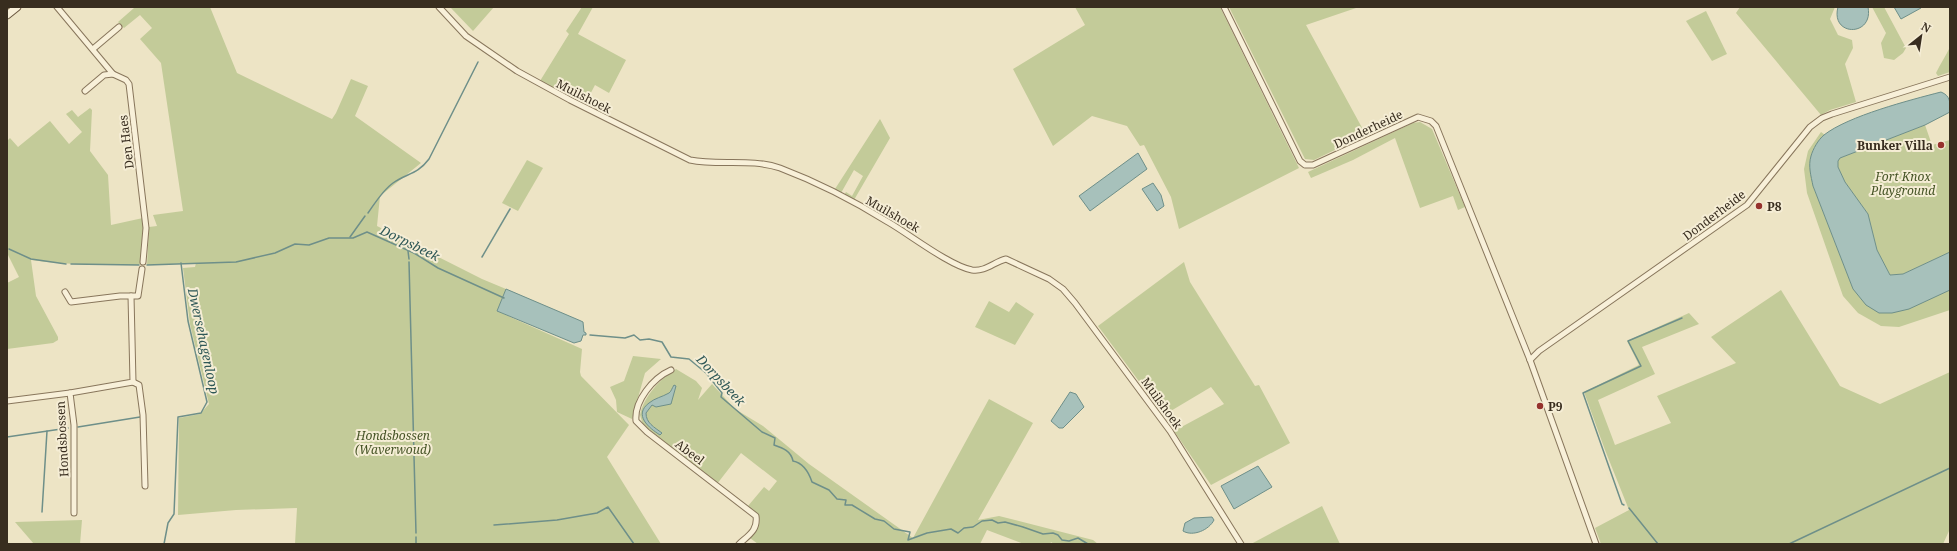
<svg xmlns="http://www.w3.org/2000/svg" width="1957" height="551" viewBox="0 0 1957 551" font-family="'Noto Serif',serif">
	<rect width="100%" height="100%" fill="#ede4c5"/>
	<g fill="#c3cb99">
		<polygon points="133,7 210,7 237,73 332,119 336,113 351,79 368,86 355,116 421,163 380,196 377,226 482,279 506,289 497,311 582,349 580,372 581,376 629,425 607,457 661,544 295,544 297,508 236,510 178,515 179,418 200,414 209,404 190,324 183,268 195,267 196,263 147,265 149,227 157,226 153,215 183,211 161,63 140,39 152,28 140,15 124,28 118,22 134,8"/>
		<polygon points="450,7 494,7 473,31"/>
		<polygon points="582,7 593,7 578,34 626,60 609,93 595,85 585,104 540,81 569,34 566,31"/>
		<polygon points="1075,7 1220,7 1299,168 1179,229 1171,197 1144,145 1140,146 1127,126 1092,116 1053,146 1013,69 1085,25"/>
		<polygon points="1229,7 1359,7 1306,25 1366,135 1314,160 1305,159"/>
		<polygon points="1740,7 1835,7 1830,19 1838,35 1852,40 1853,48 1845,64 1856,102 1830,110 1821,115 1736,13"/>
		<polygon points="1872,7 1884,7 1906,48 1903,53 1894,60 1884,58 1881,43 1886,33"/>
		<polygon points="1706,11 1727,54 1712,61 1686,21"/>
		<path d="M1950,47V72L1938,76L1936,73C1940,64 1946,56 1950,47Z"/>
		<path d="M90,108L92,110L90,151L108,175L111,225L143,218L144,231L141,262L139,265C103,265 67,265 31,260L36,296L58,337V340L53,343L7,349V283L19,277L7,253V141L10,138L18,147L50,121L69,144L82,132L66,114L72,110L78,117Z"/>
		<polygon points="880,119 890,138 854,200 844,195 846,192 852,196 863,176 854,170 841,193 835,189"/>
		<polygon points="1420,122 1432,129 1465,207 1458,210 1453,196 1420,208 1395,138 1353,160 1311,178 1308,172 1413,123"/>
		<polygon points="1925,125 1932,145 1950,140 1950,252 1903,274 1890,275 1877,250 1868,214 1845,182 1838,167 1838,161 1840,158"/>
		<path d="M1821,132L1825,135L1814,148L1813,186L1853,289L1879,313C1905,312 1926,301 1950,290V310L1899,327L1881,326L1858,313L1843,296L1807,193L1804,169L1808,151Z"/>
		<polygon points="527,160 543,168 518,211 502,203"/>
		<polygon points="1184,262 1190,282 1255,386 1259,385 1290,443 1211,485 1174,431 1224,404 1211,387 1164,415 1098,326"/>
		<polygon points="1781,290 1840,386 1880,404 1950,372 1950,531 1949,531 1943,544 1601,544 1595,528 1629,510 1605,450 1584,392 1639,365 1627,341 1689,313 1699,324 1642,347 1655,374 1598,400 1615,445 1671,423 1657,396 1736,363 1711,337"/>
		<polygon points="989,301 1009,312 1016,302 1034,314 1015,345 975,327"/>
		<polygon points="633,356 661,359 645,373 632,419 617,412 616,400 610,387 624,381"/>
		<path d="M676,369L696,381L702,388L698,400L712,384L735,409L763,426L809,464L913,538L989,399L1033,423L978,520L999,516L1093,540L1098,544H1054L1051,542L1050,544H1024L987,530L980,544H758L750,538C762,523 764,518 748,506L764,487L769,491L777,481L741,453L717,484L643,425L640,415C644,396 660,379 676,369Z"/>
		<polygon points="1322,506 1340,544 1251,544"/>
		<polygon points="82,520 80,544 34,544 15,522"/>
	</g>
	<g fill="#a7c1bb" stroke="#6e8f89">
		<path d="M1838,7H1868C1874,37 1830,37 1838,7Z"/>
		<polygon points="1894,7 1920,7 1921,8 1901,19"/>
		<path d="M1941,92C1951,96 1950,103 1950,112L1925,125L1840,158L1838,161V167L1845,182L1868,214L1877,250L1890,275L1903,274L1950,252V290L1909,309L1892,313H1879L1866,305L1853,289L1813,186C1811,176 1808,166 1811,156C1813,149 1818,140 1824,135C1848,116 1910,100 1941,92Z"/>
		<polygon points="1138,153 1147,169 1090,211 1079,196"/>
		<polygon points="1153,183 1161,195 1164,206 1157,211 1142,189"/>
		<polygon points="506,289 581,321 583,322 584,332 586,333 586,335 583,335 581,341 574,343 497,311"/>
		<path d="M674,385L676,386L671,404L656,407L652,405L646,413C646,423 654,427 662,433L660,435C649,428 633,415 649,403C655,398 662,397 669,393C671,392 672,388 674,385Z"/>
		<polygon points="1070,392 1076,394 1084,407 1063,428 1059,428 1051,421"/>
		<polygon points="1258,466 1272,487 1234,509 1221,486"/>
		<path d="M1212,517L1214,520C1209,530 1193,537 1183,531L1185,523L1194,518Z"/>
	</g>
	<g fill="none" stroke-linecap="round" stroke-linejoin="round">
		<g stroke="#6e8f89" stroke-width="1.5">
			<path d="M368,213C375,203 383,190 393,183C407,173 417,175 429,159L478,62"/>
			<polyline points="350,237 365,216"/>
			<polyline points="9,249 31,259 66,264"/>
			<polyline points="408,251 409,259"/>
			<polyline points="482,257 510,209"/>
			<polyline points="409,262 416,533"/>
			<polyline points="71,264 139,265"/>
			<polyline points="147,265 236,262 275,253 295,244 309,245 329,238 353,238 367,232 414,253 438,268 504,298"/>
			<path d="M590,335L625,338L634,335L640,340L649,339L662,342L671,357L689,359L706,373L722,393L721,397L762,432L775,438L774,445C783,448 791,451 793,461C803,463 809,473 812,482L829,490L837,499L846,500L845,505H852L875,519L884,521L894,529L910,532L908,540L927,533L951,529L958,533L964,528L973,527L982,521L992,520L998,523L1005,522L1023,527L1043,534L1053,533L1058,535L1062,540L1069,541L1078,538L1088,544"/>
			<polyline points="78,427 140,417"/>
			<polyline points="7,437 68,428"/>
			<polyline points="1624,505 1622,504 1583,393 1641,366 1628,341 1682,318"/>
			<polyline points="1629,508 1658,544"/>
			<polyline points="42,512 47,431"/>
			<polyline points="494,525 557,520 597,513 608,507 634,544"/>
			<polyline points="416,537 416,544"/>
			<polyline points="164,544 168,523 174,514 178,417 201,413 207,402 188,321 181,263"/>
			<polyline points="1789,544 1950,468"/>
		</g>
		<defs>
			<g id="street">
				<polyline points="57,7 113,74 126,80 129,84 146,228 143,262"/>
				<path d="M439,7L466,36L517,71L570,100L690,160C719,166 751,158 780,168C817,182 854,201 888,222C909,234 950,266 972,270C985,272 994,262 1006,259L1049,279L1063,289L1075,303L1170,431L1241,544"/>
				<polyline points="1224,7 1300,161 1305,165 1313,165 1418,117 1431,121 1436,126 1530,360 1596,544"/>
				<polyline points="93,49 119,27"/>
				<polyline points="85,91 104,75 113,74"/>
				<polyline points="65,292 71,302 120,296 138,296 142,269"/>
				<polyline points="1530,360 1539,351 1747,205 1810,127 1822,118 1832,114 1950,77"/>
				<path d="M671,370C653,378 634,401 636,421L647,432L756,516C758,530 749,535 739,544"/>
				<polyline points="133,382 139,385 143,415 145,486"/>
				<polyline points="7,401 70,393"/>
				<polyline points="74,513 74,425 70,393 133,382 131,296"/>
			</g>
			<polyline id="secondary" points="7,15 17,7"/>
		</defs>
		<use href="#street" stroke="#88765c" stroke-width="7"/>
		<use href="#secondary" stroke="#6a573f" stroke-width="9"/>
		<use href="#street" stroke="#f8f0d9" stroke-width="5"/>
		<use href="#secondary" stroke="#f8f0d9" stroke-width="7"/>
	</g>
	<g fill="#96322d" stroke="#f5edd5" stroke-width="1.5">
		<circle cx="1941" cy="145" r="4"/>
		<circle cx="1759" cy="206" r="4"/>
		<circle cx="1540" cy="406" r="4"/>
	</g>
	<g text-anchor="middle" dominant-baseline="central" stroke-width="4" stroke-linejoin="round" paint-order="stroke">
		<g font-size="12" fill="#382d1f" stroke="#f5edd5">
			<text transform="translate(584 96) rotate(27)">Muilshoek</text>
			<text transform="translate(1368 129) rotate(-25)">Donderheide</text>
			<text transform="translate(126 142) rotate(-97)">Den Haes</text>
			<text transform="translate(893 214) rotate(30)">Muilshoek</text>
			<text transform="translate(1714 215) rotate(-37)">Donderheide</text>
			<text transform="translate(1162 403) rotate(54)">Muilshoek</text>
			<text transform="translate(62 439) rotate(-93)">Hondsbossen</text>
			<text transform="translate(690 452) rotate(37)">Abeel</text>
		</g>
		<g font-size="12" font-weight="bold" fill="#382d1f" stroke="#f5edd5" text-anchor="start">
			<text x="1933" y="145" text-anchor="end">Bunker Villa</text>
			<text x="1767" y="206">P8</text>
			<text x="1548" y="406">P9</text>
		</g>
		<g font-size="12" font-style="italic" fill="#465426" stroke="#f5edd5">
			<text x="1903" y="176">Fort Knox<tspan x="1903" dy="14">Playground</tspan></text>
			<text x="393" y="435">Hondsbossen<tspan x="393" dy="14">(Waverwoud)</tspan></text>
		</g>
		<g font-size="13" font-style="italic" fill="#2f5857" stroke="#f5edd5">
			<text transform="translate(410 243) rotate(26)">Dorpsbeek</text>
			<text transform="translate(204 341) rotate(78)">Dwersehagenloop</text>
			<text transform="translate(721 380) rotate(47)">Dorpsbeek</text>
		</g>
	</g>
	<rect width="1957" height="551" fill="none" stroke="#382d1f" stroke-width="16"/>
	<g transform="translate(1921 36) rotate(30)" stroke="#f5edd5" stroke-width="3" paint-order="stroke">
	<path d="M0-3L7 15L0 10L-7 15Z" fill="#382d1f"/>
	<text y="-6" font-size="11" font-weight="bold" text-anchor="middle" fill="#382d1f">N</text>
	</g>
</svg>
